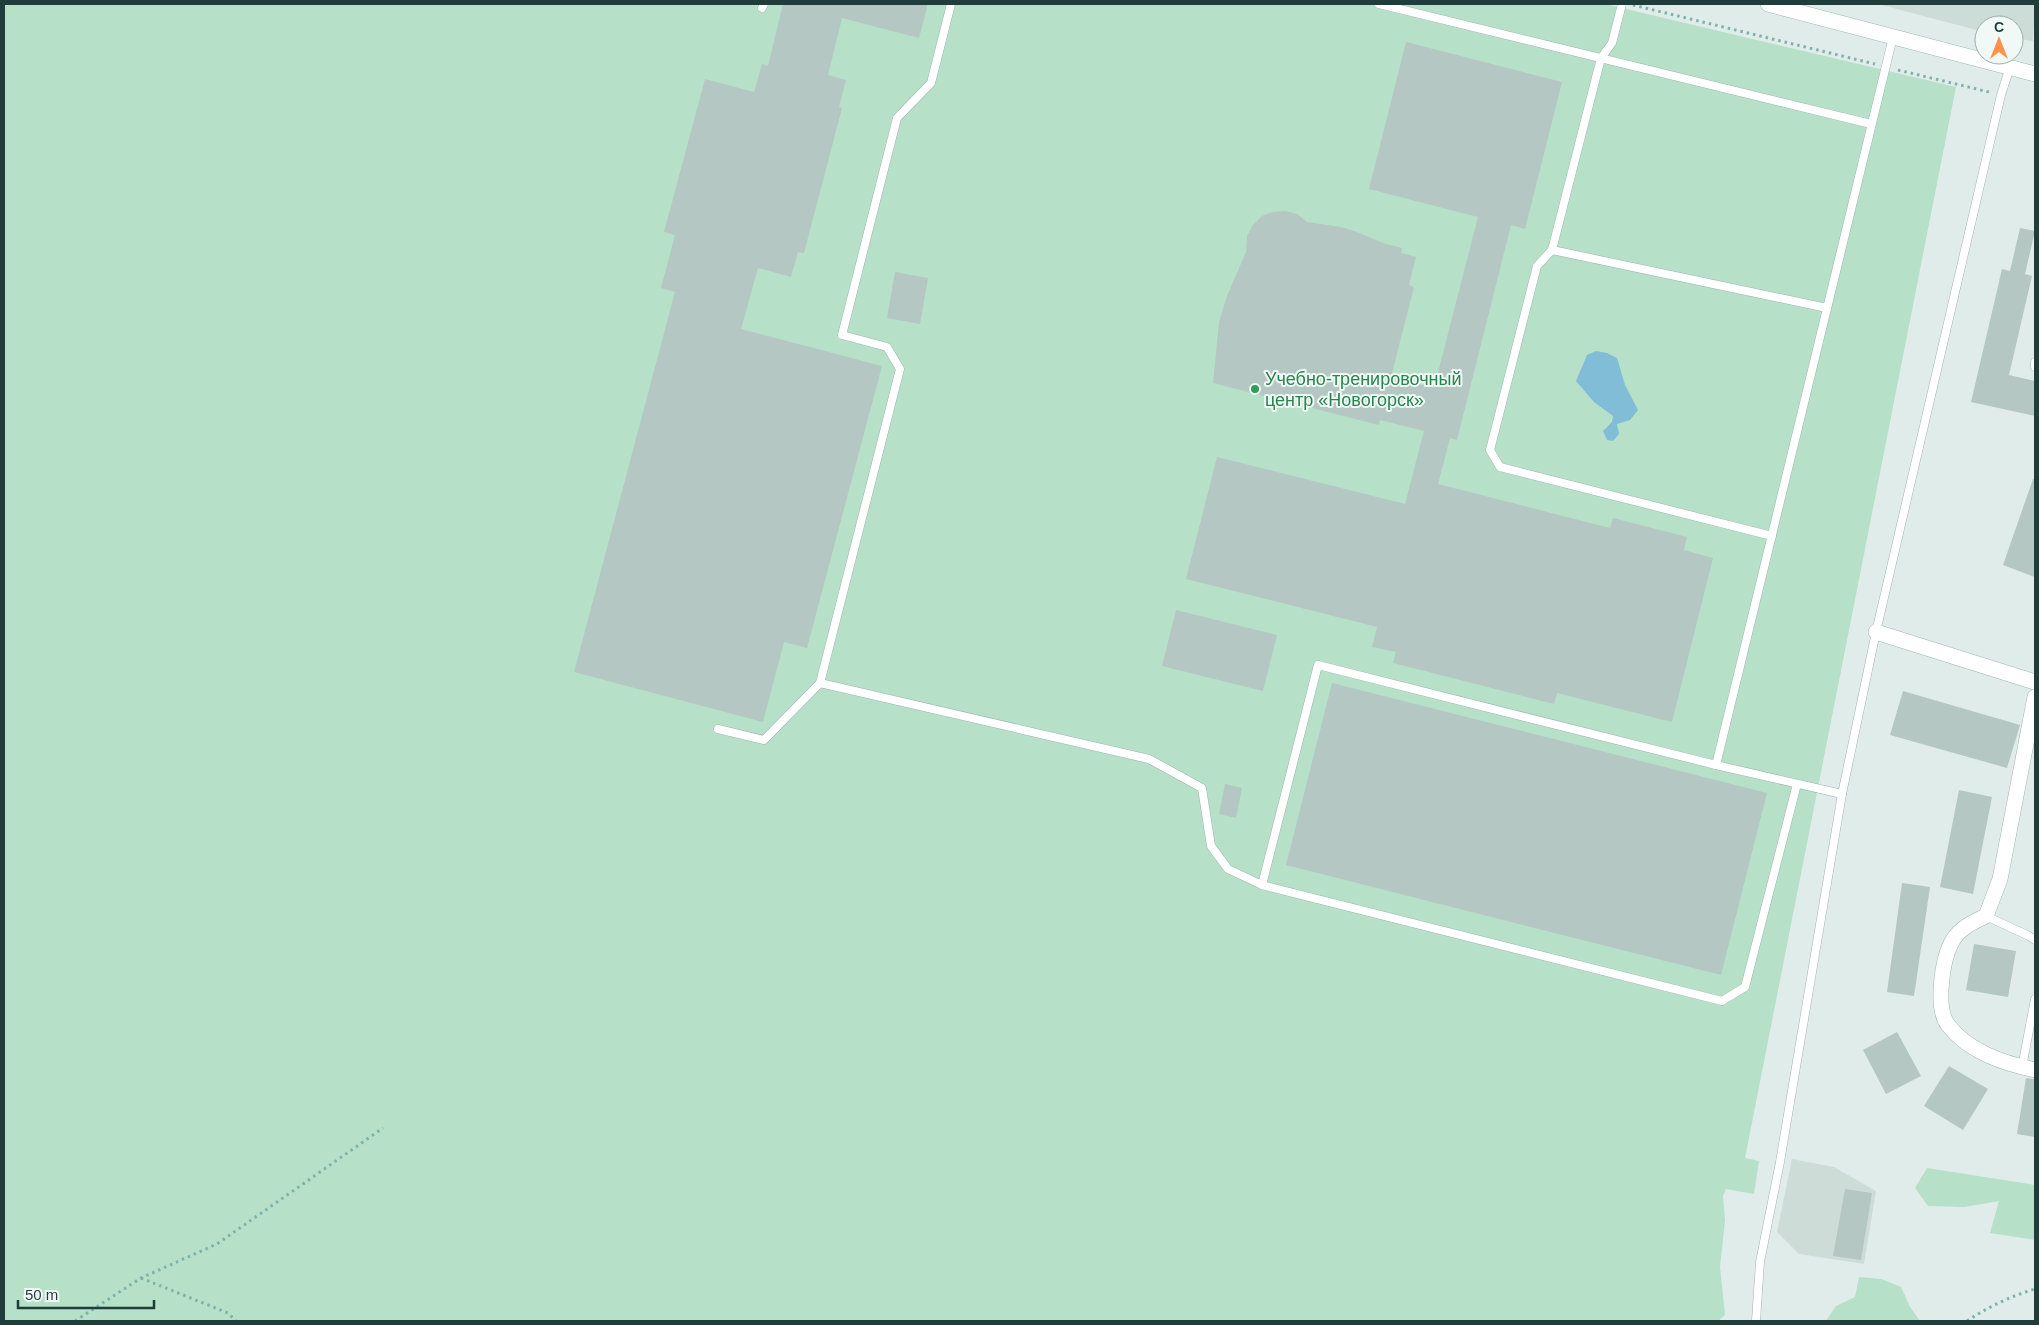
<svg xmlns="http://www.w3.org/2000/svg" width="2039" height="1325" viewBox="0 0 2039 1325" font-family="Helvetica,sans-serif">
	<rect width="100%" height="100%" fill="#e0ece9"/>
	<g fill="#cedcd8">
		<polygon points="1878,4 2035,4 2033,41 2014,38 2014,25 1984,25 1984,32"/>
		<polygon points="1792,1159 1834,1167 1876,1191 1864,1264 1799,1254 1777,1232"/>
	</g>
	<g fill="#b6e0c8">
		<polygon points="4,4 1605,4 1956,87 1745,1158 1759,1161 1754,1194 1726,1189 1723,1196 1725,1220 1720,1267 1725,1315 1718,1321 4,1321"/>
		<polygon points="1927,1168 2035,1185 2035,1240 1990,1233 1999,1201 1964,1207 1928,1206 1915,1188"/>
		<polygon points="1859,1277 1881,1279 1901,1287 1910,1307 1920,1321 1826,1321 1836,1306 1855,1297"/>
	</g>
	<polygon fill="#82bdd7" points="1596,351 1607,353 1617,358 1625,385 1638,410 1630,420 1617,424 1619,434 1613,441 1607,440 1603,431 1612,422 1613,416 1594,402 1576,381 1587,355"/>
	<g fill="#b5c7c2">
		<polygon points="783,4 928,4 919,38 842,18 828,75 846,80 839,107 842,108 804,253 798,252 791,277 758,268 741,329 882,366 807,648 784,642 763,722 574,672 675,292 661,288 675,235 664,232 705,79 754,92 762,64 768,66"/>
		<polygon points="1406,42 1562,82 1525,229 1511,225 1457,440 1450,438 1438,484 1610,528 1613,518 1687,537 1684,550 1713,558 1672,722 1557,693 1554,704 1393,663 1396,652 1372,647 1377,627 1186,579 1217,457 1405,504 1424,431 1380,420 1379,425 1213,383 1219,322 1227,296 1246,252 1247,236 1253,225 1262,216 1273,212 1285,211 1297,214 1307,222 1341,227 1357,232 1383,243 1402,248 1401,253 1416,257 1409,285 1414,287 1391,377 1434,388 1478,217 1369,189"/>
		<polygon points="2020,228 2035,231 2025,274 2032,276 2009,375 2035,381 2035,416 1971,402 2002,269 2010,271"/>
		<polygon points="895,272 928,278 920,324 887,318"/>
		<polygon points="2033,479 2035,480 2035,577 2003,565"/>
		<polygon points="1176,610 1277,635 1263,691 1162,666"/>
		<polygon points="1332,683 1767,793 1721,975 1286,865"/>
		<polygon points="1903,691 2020,725 2007,768 1890,735"/>
		<polygon points="1225,784 1242,788 1236,818 1219,814"/>
		<polygon points="1959,790 1992,797 1973,894 1940,887"/>
		<polygon points="1902,883 1930,887 1914,996 1887,992"/>
		<polygon points="1974,944 2016,951 2008,997 1966,990"/>
		<polygon points="1897,1032 1921,1076 1886,1094 1863,1050"/>
		<polygon points="1949,1066 1988,1089 1963,1130 1924,1106"/>
		<polygon points="2026,1078 2035,1079 2035,1137 2017,1134"/>
		<polygon points="1845,1189 1872,1193 1861,1260 1833,1256"/>
	</g>
	<g fill="none" stroke-linecap="round" stroke-linejoin="round">
		<defs>
			<g id="lane">
				<polyline points="1379,4 1871,124"/>
				<polyline points="1622,4 1612,43 1601,58 1552,250 1537,266 1490,450 1500,467 1772,536"/>
				<polyline points="762,8 764,4"/>
				<polyline points="1552,250 1827,308"/>
				<polyline points="2035,362 2035,367"/>
				<polyline points="820,683 1149,759 1202,788 1211,846 1228,869 1262,885"/>
				<polyline points="718,729 764,740 820,683 900,369 887,347 842,335 897,118 931,83 951,4"/>
				<polyline points="1716,765 1318,665 1262,885 1722,1001 1745,987 1797,784"/>
				<polyline points="1842,794 1716,765 1893,37"/>
				<polyline points="1986,916 2029,936 2035,940"/>
				<polyline points="2022,1067 2035,999"/>
				<polyline points="1756,1321 1760,1262 1780,1162 1842,794 1876,632 2001,95 2010,67"/>
			</g>
			<g id="street">
				<polyline points="1876,632 2035,682"/>
				<path d="M2035,697L2000,879L1986,916C1973,922 1960,928 1953,940C1942,958 1935,1008 1948,1025C1969,1052 2003,1063 2035,1070"/>
			</g>
			<polyline id="secondary" points="1768,4 2035,74"/>
		</defs>
		<use href="#lane" stroke="#a2b4b1" stroke-width="9"/>
		<use href="#street" stroke="#a2b4b1" stroke-width="16"/>
		<use href="#secondary" stroke="#9db9b3" stroke-width="16"/>
		<g stroke="#7db3ab" stroke-width="3" stroke-dasharray="2.5 4" stroke-linecap="butt">
			<polyline points="1633,5 1875,64"/>
			<polyline points="1898,70 1989,92"/>
			<polyline points="141,1278 228,1313 236,1321"/>
			<polyline points="75,1321 141,1278 217,1244 383,1128"/>
			<path d="M1967,1321C1988,1307 2011,1296 2035,1289"/>
		</g>
		<use href="#lane" stroke="#fff" stroke-width="8"/>
		<use href="#street" stroke="#fff" stroke-width="15"/>
		<use href="#secondary" stroke="#fff" stroke-width="15"/>
	</g>
	<circle fill="#2e9e5b" stroke="#f1f9f6" stroke-width="2" cx="1255" cy="389" r="5"/>
	<g text-anchor="middle" dominant-baseline="central" stroke-width="4" stroke-linejoin="round" paint-order="stroke">
		<g font-size="18" fill="#27864d" stroke="#f1f9f6" text-anchor="start">
			<text x="1265" y="379">Учебно-тренировочный<tspan x="1265" dy="21">центр «Новогорск»</tspan></text>
		</g>
	</g>
	<rect width="2039" height="1325" fill="none" stroke="#1f3e3b" stroke-width="10"/>
	<g transform="translate(1999 40)"><circle r="24" fill="#f1f9f6" stroke="#9daeab"/>
	<path d="M0-4L9 19L0 12L-9 19Z" fill="#ff934b"/>
	<text y="-8" font-size="14" font-weight="bold" text-anchor="middle" fill="#1f3e3b">С</text>
	</g>
	<path d="M18 1300v8h136v-8" fill="none" stroke="#1f3e3b" stroke-width="2.5"/>
	<text x="25" y="1300" font-size="15" fill="#1f3e3b" stroke="#f1f9f6" stroke-width="4" paint-order="stroke">50 m</text>
</svg>
